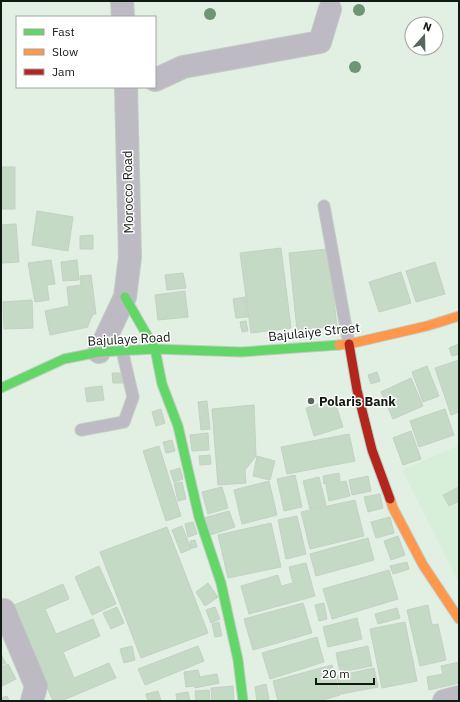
<svg xmlns="http://www.w3.org/2000/svg" width="460" height="702" viewBox="0 0 460 702" font-family="'IBM Plex Sans',sans-serif">
	<rect width="100%" height="100%" fill="#e1f0e2"/>
	<polygon fill="#d7efd8" points="459,445 459,583 402,470"/>
	<g fill="#c4dac5" stroke="#c4d0c4">
		<rect x="1" y="167" width="14" height="42"/>
		<polygon points="37,211 73,217 68,251 32,245"/>
		<polygon points="16,224 19,262 1,263 1,225"/>
		<polygon points="93,235 93,249 80,249 80,236"/>
		<polygon points="281,248 291,328 251,333 240,253"/>
		<polygon points="328,249 337,326 297,330 289,253"/>
		<polygon points="51,260 55,284 47,285 49,300 35,302 28,263"/>
		<polygon points="77,260 79,280 63,281 61,262"/>
		<polygon points="435,262 445,294 416,302 406,271"/>
		<polygon points="401,272 411,303 379,312 369,282"/>
		<polygon points="183,273 186,288 167,290 165,275"/>
		<polygon points="91,275 96,314 93,314 88,325 88,327 50,335 45,311 69,306 67,287 81,285 80,276"/>
		<polygon points="185,291 188,317 158,320 155,295"/>
		<polygon points="245,297 248,317 236,318 233,299"/>
		<polygon points="32,300 33,328 4,329 3,302"/>
		<polygon points="246,321 248,331 242,332 240,322"/>
		<polygon points="459,344 459,354 452,356 449,348"/>
		<polygon points="459,360 459,412 451,415 435,368"/>
		<polygon points="427,366 439,396 423,402 412,372"/>
		<polygon points="377,372 380,381 371,384 368,375"/>
		<polygon points="112,373 123,373 123,383 113,383"/>
		<polygon points="411,378 423,406 393,419 381,392"/>
		<polygon points="102,386 104,400 87,402 85,388"/>
		<polygon points="334,399 343,427 314,436 306,408"/>
		<polygon points="207,401 210,429 201,430 198,402"/>
		<polygon points="254,405 256,456 245,470 246,483 218,485 212,409"/>
		<polygon points="161,409 165,423 156,426 152,412"/>
		<polygon points="445,409 454,435 419,447 410,421"/>
		<polygon points="411,431 421,459 403,465 393,438"/>
		<polygon points="208,433 209,450 192,451 190,435"/>
		<polygon points="349,434 355,461 287,474 281,447"/>
		<polygon points="172,440 175,451 166,453 163,442"/>
		<polygon points="159,446 181,516 166,521 143,451"/>
		<polygon points="210,455 211,464 200,465 199,456"/>
		<polygon points="257,456 275,461 270,480 253,476"/>
		<polygon points="180,468 183,479 174,482 170,471"/>
		<polygon points="339,473 340,481 324,484 323,476"/>
		<polygon points="295,475 302,507 284,511 277,479"/>
		<polygon points="368,476 371,491 352,495 349,480"/>
		<polygon points="319,477 326,505 310,509 303,481"/>
		<polygon points="269,481 277,515 242,524 234,490"/>
		<polygon points="346,481 350,496 329,501 326,485"/>
		<polygon points="182,482 186,499 178,501 174,483"/>
		<polygon points="222,487 228,508 208,514 202,492"/>
		<polygon points="459,487 459,501 449,506 443,495"/>
		<polygon points="380,494 383,508 368,512 364,497"/>
		<polygon points="355,500 364,536 310,549 301,512"/>
		<polygon points="229,511 235,527 210,535 204,518"/>
		<polygon points="297,516 306,554 286,559 278,520"/>
		<polygon points="390,517 394,533 376,538 371,522"/>
		<polygon points="193,522 197,534 188,537 185,524"/>
		<polygon points="271,523 281,567 228,578 218,535"/>
		<polygon points="182,526 191,549 181,553 172,530"/>
		<polygon points="167,527 208,633 141,658 100,552"/>
		<polygon points="398,536 405,555 391,560 384,541"/>
		<polygon points="368,538 374,560 316,576 310,554"/>
		<polygon points="195,540 197,547 191,548 190,541"/>
		<polygon points="407,562 409,569 393,574 390,566"/>
		<polygon points="306,563 315,596 249,614 241,586 278,575 281,586 293,583 289,567"/>
		<polygon points="99,566 116,604 92,615 75,577"/>
		<polygon points="389,570 398,599 332,619 323,589"/>
		<polygon points="208,583 218,597 205,606 196,592"/>
		<polygon points="63,584 69,599 45,609 56,634 93,619 100,636 63,652 74,678 109,663 116,678 61,701 53,701 12,606"/>
		<polygon points="303,603 312,633 253,650 244,619"/>
		<polygon points="324,603 327,619 319,621 315,605"/>
		<polygon points="428,605 432,625 438,624 446,660 420,666 407,610"/>
		<polygon points="117,607 124,623 111,629 103,613"/>
		<polygon points="215,607 220,619 211,623 206,610"/>
		<polygon points="397,608 400,618 378,624 375,614"/>
		<polygon points="357,618 362,639 328,647 323,627"/>
		<polygon points="219,622 222,636 215,637 212,624"/>
		<polygon points="405,622 417,681 382,688 370,629"/>
		<polygon points="317,637 324,662 270,679 262,653"/>
		<polygon points="132,646 135,660 124,663 120,649"/>
		<polygon points="198,646 204,661 145,685 138,669"/>
		<polygon points="368,646 372,666 340,672 336,653"/>
		<polygon points="1,655 6,663 1,665"/>
		<polygon points="459,662 459,683 429,690 427,677 443,674 441,666"/>
		<polygon points="8,664 16,679 2,686 1,667"/>
		<polygon points="332,665 340,695 319,701 278,701 273,681"/>
		<polygon points="374,668 378,687 341,694 337,676"/>
		<polygon points="198,670 200,677 217,674 219,683 195,688 194,686 186,687 184,672"/>
		<polygon points="266,684 269,699 257,701 255,687"/>
		<polygon points="233,686 234,701 212,701 211,688"/>
		<polygon points="209,690 210,701 196,701 195,691"/>
		<polygon points="158,691 161,701 148,701 146,694"/>
		<polygon points="188,692 190,701 177,701 176,694"/>
		<polygon points="7,696 9,701 1,701 1,698"/>
	</g>
	<g fill="none" stroke-linecap="round" stroke-linejoin="round">
		<defs>
			<g id="lane">
				<polyline points="324,206 349,344"/>
				<polyline points="81,430 124,422 133,397 122,350"/>
			</g>
			<g id="street">
				<polyline points="122,1 123,17"/>
				<polyline points="155,80 183,67 320,42 330,9"/>
				<polyline points="99,352 125,297 130,257 126,87"/>
				<polyline points="4,610 36,686 32,701"/>
				<polyline points="444,701 459,697"/>
			</g>
			<g id="fast">
				<polyline points="125,297 155,349 162,384 178,426 199,517 221,583 238,660 243,701"/>
				<polyline points="1,388 64,359 99,352 155,349 241,352 339,345"/>
			</g>
			<g id="slow">
				<polyline points="339,345 349,344 427,326 459,316"/>
				<polyline points="390,499 393,508 423,565 459,619"/>
			</g>
			<polyline id="jam" points="349,344 357,390 372,450 390,499"/>
		</defs>
		<use href="#lane" stroke="#c1ccc2" stroke-width="13"/>
		<use href="#street" stroke="#c1ccc2" stroke-width="24"/>
		<use href="#fast" stroke="#c1ccc2" stroke-width="11"/>
		<use href="#slow" stroke="#c1ccc2" stroke-width="11"/>
		<use href="#jam" stroke="#c1ccc2" stroke-width="11"/>
		<use href="#lane" stroke="#bdbac3" stroke-width="11"/>
		<use href="#street" stroke="#bdbac3" stroke-width="22"/>
		<use href="#fast" stroke="#63d668" stroke-width="9"/>
		<use href="#slow" stroke="#ff974d" stroke-width="9"/>
		<use href="#jam" stroke="#b3261e" stroke-width="9"/>
	</g>
	<g fill="#6f9575">
		<circle cx="359" cy="10" r="6"/>
		<circle cx="210" cy="14" r="6"/>
		<circle cx="355" cy="67" r="6"/>
	</g>
	<circle fill="#5a655b" stroke="#fff" stroke-width="1.5" cx="311" cy="401" r="4"/>
	<g text-anchor="middle" dominant-baseline="central" stroke-width="3" stroke-linejoin="round" paint-order="stroke">
		<g font-size="13" fill="#111a12" stroke="#fff">
			<text transform="translate(128 192) rotate(-91)">Morocco Road</text>
			<text transform="translate(314 332) rotate(-6)">Bajulaiye Street</text>
			<text transform="translate(129 339) rotate(-3)">Bajulaye Road</text>
		</g>
		<g font-size="13" font-weight="bold" fill="#111a12" stroke="#fff" text-anchor="start">
			<text x="319" y="401">Polaris Bank</text>
		</g>
	</g>
	<rect width="460" height="702" fill="none" stroke="#111a12" stroke-width="4"/>
	<rect x="16" y="16" width="140" height="72" fill="#ffffff" stroke="#a0a3a0"/>
	<rect x="24" y="29" width="20" height="6" fill="#63d668" stroke="#a0a3a0"/>
	<text x="52" y="36" font-size="12" fill="#111a12">Fast</text>
	<rect x="24" y="49" width="20" height="6" fill="#ff974d" stroke="#a0a3a0"/>
	<text x="52" y="56" font-size="12" fill="#111a12">Slow</text>
	<rect x="24" y="69" width="20" height="6" fill="#b3261e" stroke="#a0a3a0"/>
	<text x="52" y="76" font-size="12" fill="#111a12">Jam</text>
	<g transform="translate(424 36) rotate(20)"><circle r="19" fill="#ffffff" stroke="#a0a3a0"/>
	<path d="M0-3L7 15L0 10L-7 15Z" fill="#5a655b"/>
	<text y="-6" font-size="11" font-weight="bold" text-anchor="middle" fill="#111a12">N</text>
	</g>
	<path d="M316 678v6h58v-6" fill="none" stroke="#111a12" stroke-width="2"/>
	<text x="322" y="678" font-size="12" fill="#111a12" stroke="#ffffff" stroke-width="3" paint-order="stroke">20 m</text>
</svg>
